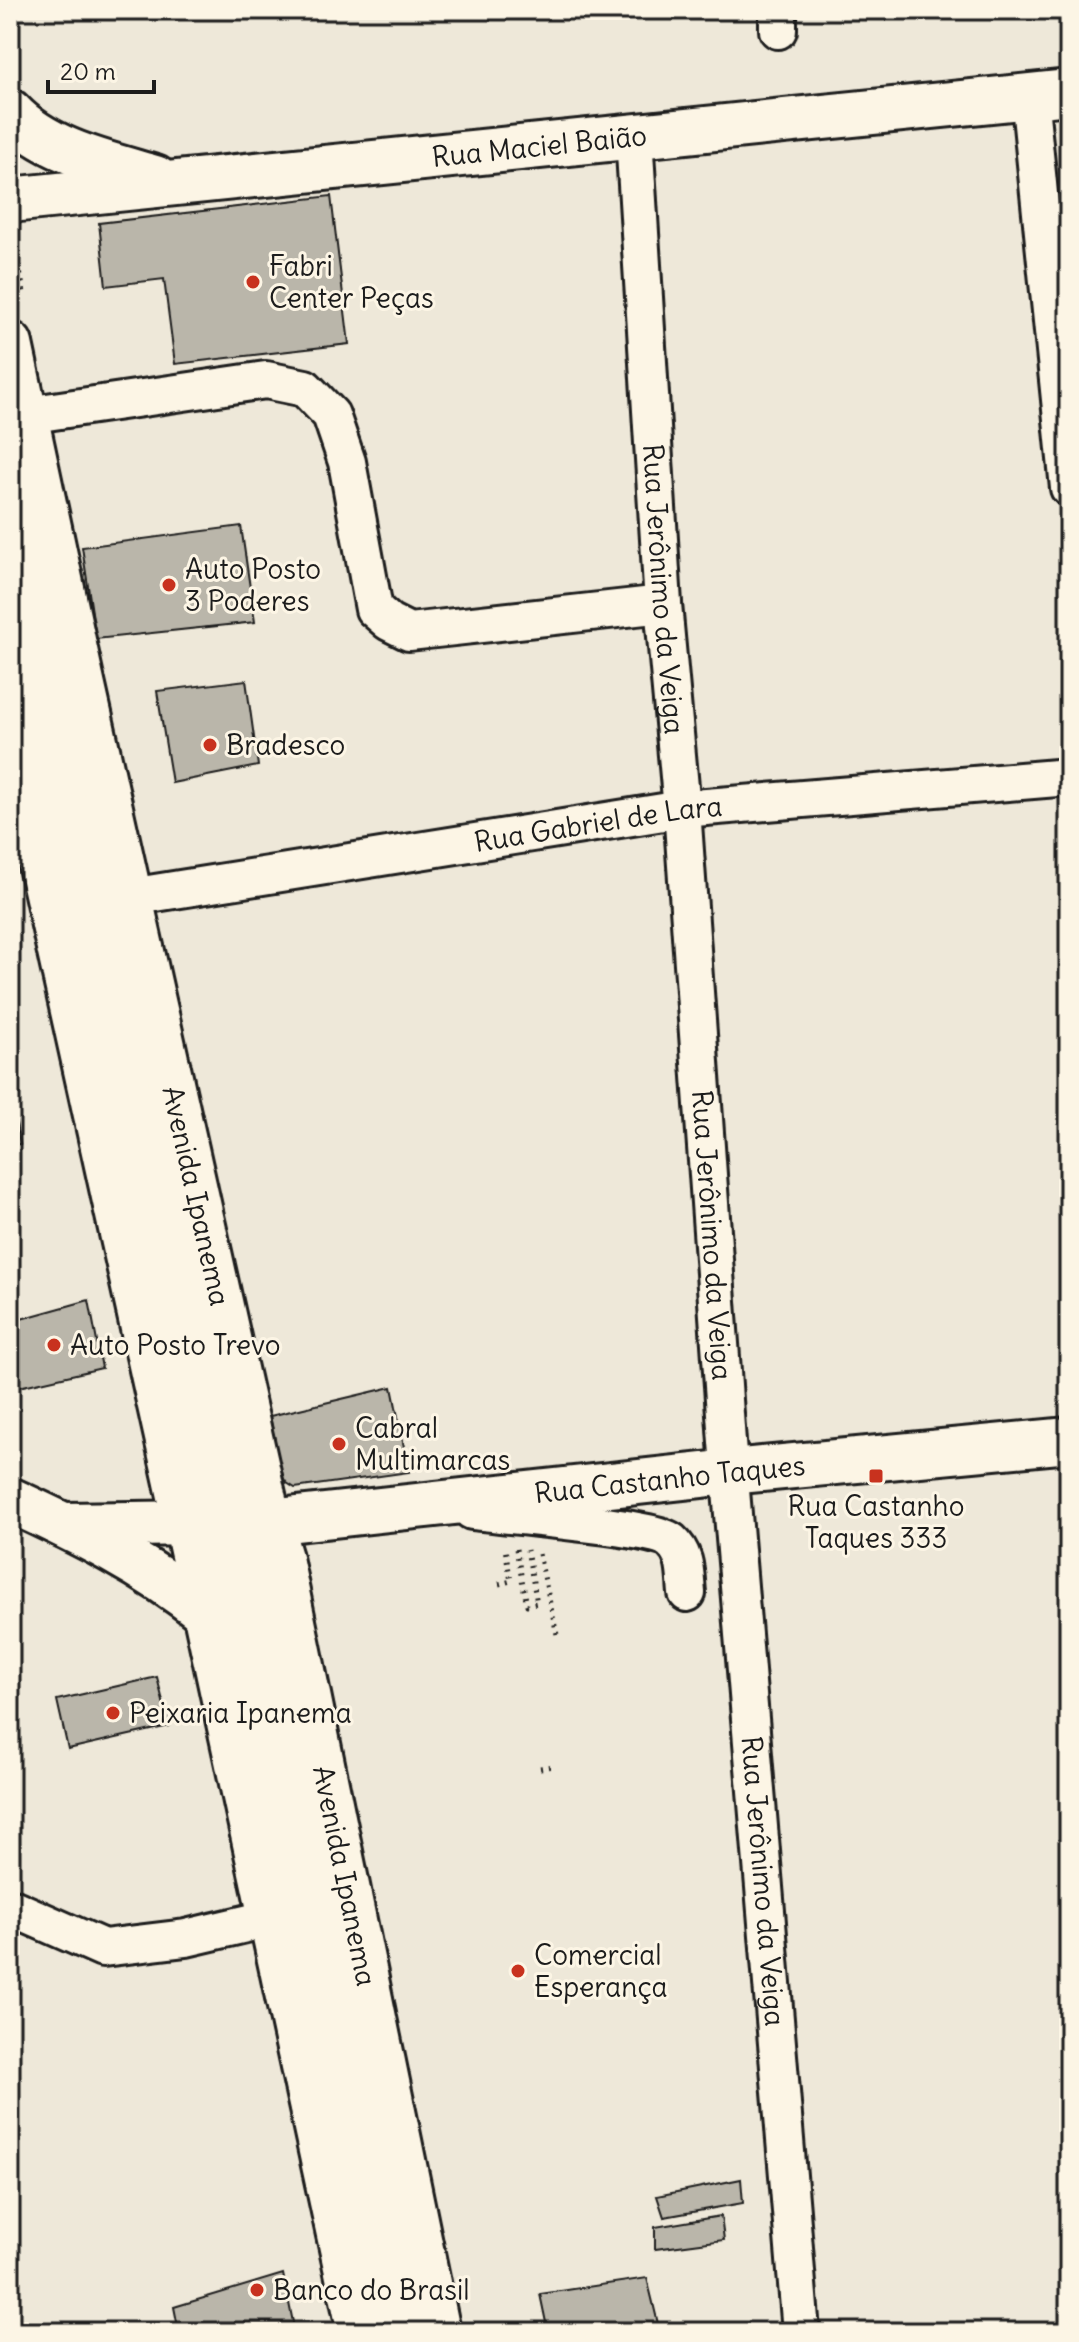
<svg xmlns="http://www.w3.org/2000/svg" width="1079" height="2342" viewBox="0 0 1079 2342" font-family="Delius,sans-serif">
	<rect width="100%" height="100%" fill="#eee8d9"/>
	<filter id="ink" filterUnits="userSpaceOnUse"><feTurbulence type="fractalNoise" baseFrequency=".0125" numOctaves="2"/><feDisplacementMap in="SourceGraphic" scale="16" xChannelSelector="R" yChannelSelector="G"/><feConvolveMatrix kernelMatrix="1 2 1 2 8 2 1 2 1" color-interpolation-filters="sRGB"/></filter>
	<g filter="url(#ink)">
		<g fill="#bab6aa" stroke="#1c1c1c" stroke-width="2">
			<polygon points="331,196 349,344 175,364 164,279 106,286 99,223"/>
			<polygon points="241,526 255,622 96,639 82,547"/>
			<polygon points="246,680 258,766 172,783 157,691"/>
			<polygon points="10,1107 13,1107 20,1144 10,1145"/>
			<polygon points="89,1300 102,1368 10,1389 10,1322"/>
			<polygon points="392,1387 409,1472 295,1488 287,1483 281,1475 270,1416"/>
			<polygon points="157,1677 169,1726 68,1749 57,1700"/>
			<polygon points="741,2179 743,2203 664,2217 657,2196"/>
			<polygon points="721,2216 724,2240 655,2249 655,2227"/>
			<polygon points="283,2274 295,2332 179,2332 174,2307"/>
			<polygon points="647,2278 660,2332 548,2332 540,2294"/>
		</g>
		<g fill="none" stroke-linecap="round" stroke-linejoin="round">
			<defs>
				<g id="minor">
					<polyline points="778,30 778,10"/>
					<polyline points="1029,95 1069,488"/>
					<path id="s1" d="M634,136L663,604L682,809L727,1442L801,2332"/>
					<polyline points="26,415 266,380 305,388 331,415 347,462 374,609 389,622 409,632 663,604"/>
					<polyline points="10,459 412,2332"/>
					<polyline points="10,599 384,2332"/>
					<path id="s2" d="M130,897L682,809L1069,777"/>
					<path d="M472,1511C503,1515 656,1527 671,1541C687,1555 685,1574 687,1593"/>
					<polyline points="10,1907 103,1948 186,1938 271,1918"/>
				</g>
				<g id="major">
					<path d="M10,112C46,151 107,164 155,178"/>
					<path id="s3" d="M10,200L1069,92"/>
					<path id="s4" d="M10,344L81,678L269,1522L280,1558L438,2332"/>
					<polyline points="10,725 195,1564 360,2332"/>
					<path d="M10,1500C78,1531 147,1565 205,1612"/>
					<path id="s5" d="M64,1525L269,1522L730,1472L1069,1440"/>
				</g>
			</defs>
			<use href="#minor" stroke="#1c1c1c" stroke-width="42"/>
			<use href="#major" stroke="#1c1c1c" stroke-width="50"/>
			<g stroke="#1c1c1c" stroke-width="5" stroke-dasharray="2 6" stroke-linecap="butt">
				<polyline points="10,296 24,293 14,237"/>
				<polyline points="516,1549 527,1605 537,1603 527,1550"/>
				<polyline points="539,1554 558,1639"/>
				<polyline points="499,1584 511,1581 505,1549"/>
				<polyline points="540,1768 553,1766"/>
			</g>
			<use href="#minor" stroke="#fcf5e5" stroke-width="36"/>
			<use href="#major" stroke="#fcf5e5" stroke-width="44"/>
		</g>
	</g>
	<g fill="#c8321e" stroke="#fcf5e5" stroke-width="3">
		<circle cx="253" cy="282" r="8"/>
		<circle cx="169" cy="585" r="8"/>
		<circle cx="210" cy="745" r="8"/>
		<circle cx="54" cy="1345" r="8"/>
		<circle cx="339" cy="1444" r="8"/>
		<rect x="868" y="1468" width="16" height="16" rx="4"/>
		<circle cx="113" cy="1713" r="8"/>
		<circle cx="518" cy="1971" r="8"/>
		<circle cx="257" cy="2290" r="8"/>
	</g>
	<g text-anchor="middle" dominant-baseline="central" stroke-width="6" stroke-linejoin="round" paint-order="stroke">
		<g font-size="28" fill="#1c1c1c" stroke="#fcf5e5">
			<text stroke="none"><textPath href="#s3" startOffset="532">Rua Maciel Baião</textPath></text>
			<text stroke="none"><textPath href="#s1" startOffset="454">Rua Jerônimo da Veiga</textPath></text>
			<text stroke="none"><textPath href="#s2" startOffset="474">Rua Gabriel de Lara</textPath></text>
			<text stroke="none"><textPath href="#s4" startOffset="872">Avenida Ipanema</textPath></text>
			<text stroke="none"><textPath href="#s1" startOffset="1102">Rua Jerônimo da Veiga</textPath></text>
			<text stroke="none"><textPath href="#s5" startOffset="608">Rua Castanho Taques</textPath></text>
			<text stroke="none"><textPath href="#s4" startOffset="1568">Avenida Ipanema</textPath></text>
			<text stroke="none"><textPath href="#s1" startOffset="1750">Rua Jerônimo da Veiga</textPath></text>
		</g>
		<g font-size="28" fill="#1c1c1c" stroke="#fcf5e5" text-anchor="start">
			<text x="269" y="266">Fabri<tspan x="269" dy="32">Center Peças</tspan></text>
			<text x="185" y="569">Auto Posto<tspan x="185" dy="32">3 Poderes</tspan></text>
			<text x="226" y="745">Bradesco</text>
			<text x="70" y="1345">Auto Posto Trevo</text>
			<text x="355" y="1428">Cabral<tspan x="355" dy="32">Multimarcas</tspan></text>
			<text x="876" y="1506" text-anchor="middle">Rua Castanho<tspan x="876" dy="32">Taques 333</tspan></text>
			<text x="129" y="1713">Peixaria Ipanema</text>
			<text x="534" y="1955">Comercial<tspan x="534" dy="32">Esperança</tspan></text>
			<text x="273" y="2290">Banco do Brasil</text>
		</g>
	</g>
	<rect width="1079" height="2342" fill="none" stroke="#fcf5e5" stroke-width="40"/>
	<rect x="20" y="20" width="1039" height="2302" fill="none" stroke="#1c1c1c" stroke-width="3" filter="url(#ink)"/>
	<path d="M48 80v12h106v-12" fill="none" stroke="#1c1c1c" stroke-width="4"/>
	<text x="60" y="80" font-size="24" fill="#1c1c1c" stroke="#fcf5e5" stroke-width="6" paint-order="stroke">20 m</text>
</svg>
